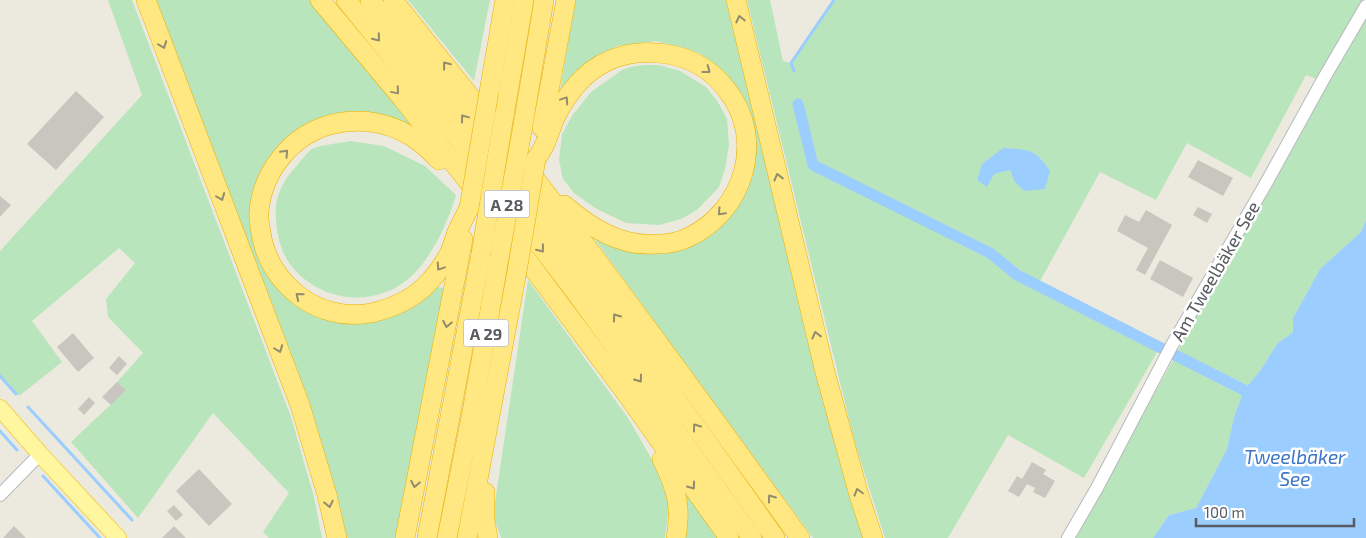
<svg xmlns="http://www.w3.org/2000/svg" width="1366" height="538" viewBox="0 0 1366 538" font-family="'Exo 2',sans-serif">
	<rect width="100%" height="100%" fill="#eceade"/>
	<g fill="#b9e5bc" fill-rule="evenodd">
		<polygon points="108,0 132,0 291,417 314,497 322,538 269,538 263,532 289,493 213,413 138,518 71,442 126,390 117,382 143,353 108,317 106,299 135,263 119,248 32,321 62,362 19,396 0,375 0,251 142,95"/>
		<polygon points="153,0 310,0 398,107 414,130 390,119 284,144 256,245 339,321 434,286 447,289 398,538 343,538"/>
		<polygon points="408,0 490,0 474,81"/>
		<polygon points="575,0 730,0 865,538 813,538 593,237 661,248 737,204 747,109 727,75 699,53 656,41 617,46 589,64 560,91"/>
		<path d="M747,0H770L783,61L791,63L835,0H1366L1317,79L1306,75L1251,178L1187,143L1156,200L1100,172L1039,283L997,254L993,259L1014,278L1159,349L1084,478L1008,435L948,538H885L854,440ZM1042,158L1014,181L1010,170L994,174Z"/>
		<polygon points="1366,11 1366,220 1361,232 1320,269 1293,318 1293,332 1277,344 1260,371 1244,390 1234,417 1227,449 1196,508 1169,515 1153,538 1074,538 1177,353 1200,306"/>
		<polygon points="644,65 659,65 680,71 706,87 718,102 727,119 729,145 725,169 719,187 697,210 681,219 659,225 626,223 595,208 574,193 563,179 559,160 562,134 572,116 591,92 622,70 630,67"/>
		<path d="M350,141L384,146L425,166L456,195C448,222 431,261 407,280C374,307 322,302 294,269C282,256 277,237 276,220C274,202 280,185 292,171C297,166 307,152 312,149C319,145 342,143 350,141Z"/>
		<polygon points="528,280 628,418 662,477 669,507 665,538 501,538 493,516"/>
		<polygon points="681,484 720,538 682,538"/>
	</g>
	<g fill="#9bcdff">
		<path d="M1003,148C1029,150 1035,148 1050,171L1045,189L1024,191L1014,181L1010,170L994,174L987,187L977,180L982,164Z"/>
		<polygon points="1366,220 1366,538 1153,538 1169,515 1196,508 1227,449 1234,417 1244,390 1260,371 1277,344 1293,332 1293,318 1320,269 1361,232"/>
	</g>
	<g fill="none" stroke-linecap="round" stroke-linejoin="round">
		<g stroke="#9bcdff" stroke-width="3">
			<polyline points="794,71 791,63 834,0"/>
			<polyline points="0,376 16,394"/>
			<polyline points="28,407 132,520"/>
			<polyline points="0,431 17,450"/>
			<polyline points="43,476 100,538"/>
		</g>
		<polyline stroke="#9bcdff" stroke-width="11" points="798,104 813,165 990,253 1017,275 1244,390"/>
	</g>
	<g fill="#c8c6be">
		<polygon points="76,91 104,117 56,170 27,144"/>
		<polygon points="1198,160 1233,178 1223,196 1188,177"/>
		<polygon points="0,196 11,205 0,217"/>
		<polygon points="1198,207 1212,214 1207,223 1193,215"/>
		<polygon points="1146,210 1172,225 1145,275 1136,270 1148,248 1117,231 1125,215 1139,222"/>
		<polygon points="1160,260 1193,278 1183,297 1150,279"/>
		<polygon points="73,333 94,358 78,372 57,347"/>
		<polygon points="119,356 127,364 117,375 109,368"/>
		<polygon points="117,382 126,390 111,405 102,397"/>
		<polygon points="89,397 95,403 84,415 78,409"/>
		<polygon points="1032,462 1046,470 1043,474 1055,481 1045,498 1033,492 1035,488 1027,484 1019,497 1008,491 1017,476 1022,479"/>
		<polygon points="199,469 232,504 209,526 176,491"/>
		<polygon points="174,505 183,515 176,521 167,511"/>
		<polygon points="14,526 26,538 3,538"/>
		<polygon points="174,526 186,538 162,538"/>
	</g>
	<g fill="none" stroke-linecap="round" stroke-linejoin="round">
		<defs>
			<g id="minor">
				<polyline points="0,495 40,454"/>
				<polyline points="1068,538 1097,488 1172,345 1265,185 1324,78 1366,6"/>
			</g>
			<polyline id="major" points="0,408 40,454 118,538"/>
			<g id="highway">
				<polyline points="146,0 300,405 327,495 337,538"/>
				<polyline points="320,0 402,98 471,185 623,389 729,538"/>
				<polyline points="346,0 458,138 574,290 663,413 752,538"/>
				<path d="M370,0C512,174 646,354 775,538"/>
				<polyline points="393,0 492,124"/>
				<polyline points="736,0 825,372 859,495 873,538"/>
				<polyline points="489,92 505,0"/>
				<polyline points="504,116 524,0"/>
				<polyline points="542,128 566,0"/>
				<polyline points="522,131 544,0"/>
				<path d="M536,159C546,147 549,132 555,118C562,103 571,90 583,78C606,56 636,49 667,54C692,58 712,70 727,90C766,139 744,211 689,237C680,242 666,244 656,244C620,247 590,227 564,205"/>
				<path d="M439,160C434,155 428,149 422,144C396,123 362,116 329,125C291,136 263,171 259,211C258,218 260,226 261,233C269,285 319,323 371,313C393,308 415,298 430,281C438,272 446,261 451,250C453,244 455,237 457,232C461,224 465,216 469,208"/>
				<path d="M526,167C620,289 710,413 800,538"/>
				<path d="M662,459C676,488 682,506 676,538"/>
				<polyline points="485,492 485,521 488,538"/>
				<polyline points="405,538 463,239"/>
				<polyline points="427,538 481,254"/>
				<polyline points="447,538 472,412 500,253"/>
				<polyline points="467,538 516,277"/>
			</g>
		</defs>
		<use href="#minor" stroke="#b7b9be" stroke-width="14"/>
		<use href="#major" stroke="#f4d14f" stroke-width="18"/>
		<use href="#highway" stroke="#eab000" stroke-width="20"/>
		<use href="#minor" stroke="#fff" stroke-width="12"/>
		<use href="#major" stroke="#fff6a0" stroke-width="16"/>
		<use href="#highway" stroke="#ffe782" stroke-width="19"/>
		<defs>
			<g id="highway-bridge">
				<polyline points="469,208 489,92"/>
				<polyline points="500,253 522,131"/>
				<polyline points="481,254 504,116"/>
				<polyline points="516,277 536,159"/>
			</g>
		</defs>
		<use href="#highway-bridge" stroke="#eab000" stroke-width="20" stroke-linecap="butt"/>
		<use href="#highway-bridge" stroke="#ffe782" stroke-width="19"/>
	</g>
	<defs><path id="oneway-chevron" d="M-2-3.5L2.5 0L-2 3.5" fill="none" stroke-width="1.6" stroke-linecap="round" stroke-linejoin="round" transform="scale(1.25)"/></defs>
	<g stroke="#928c6c">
		<use href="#oneway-chevron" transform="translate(740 19) rotate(-103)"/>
		<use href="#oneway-chevron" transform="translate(377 38) rotate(51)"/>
		<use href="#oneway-chevron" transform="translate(163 45) rotate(69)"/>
		<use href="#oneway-chevron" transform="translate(446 65) rotate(-129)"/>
		<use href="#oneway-chevron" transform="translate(707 70) rotate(37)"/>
		<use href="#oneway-chevron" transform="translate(396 91) rotate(50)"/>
		<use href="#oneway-chevron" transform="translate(565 100) rotate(-56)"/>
		<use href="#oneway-chevron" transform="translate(464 118) rotate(-127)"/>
		<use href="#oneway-chevron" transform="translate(285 153) rotate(-47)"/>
		<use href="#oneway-chevron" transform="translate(778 177) rotate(-104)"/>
		<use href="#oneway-chevron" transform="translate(221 197) rotate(69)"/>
		<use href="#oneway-chevron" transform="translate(721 212) rotate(133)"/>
		<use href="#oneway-chevron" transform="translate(541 249) rotate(52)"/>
		<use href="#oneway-chevron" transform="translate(440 267) rotate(124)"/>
		<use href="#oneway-chevron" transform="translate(299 296) rotate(-141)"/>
		<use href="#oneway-chevron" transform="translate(616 317) rotate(-126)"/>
		<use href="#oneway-chevron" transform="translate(447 324) rotate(101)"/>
		<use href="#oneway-chevron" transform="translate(816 335) rotate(-104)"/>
		<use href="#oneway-chevron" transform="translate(279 349) rotate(69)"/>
		<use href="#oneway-chevron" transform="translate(639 379) rotate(54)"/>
		<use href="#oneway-chevron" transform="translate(696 427) rotate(-126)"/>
		<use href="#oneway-chevron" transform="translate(415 484) rotate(101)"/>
		<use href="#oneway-chevron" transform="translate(692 486) rotate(54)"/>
		<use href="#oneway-chevron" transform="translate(858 492) rotate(-106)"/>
		<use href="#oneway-chevron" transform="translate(771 498) rotate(-126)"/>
		<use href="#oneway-chevron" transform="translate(329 504) rotate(78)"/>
	</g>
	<g text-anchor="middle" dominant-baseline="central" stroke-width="5" stroke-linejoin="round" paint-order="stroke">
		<g fill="#fff" stroke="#8a8c90" stroke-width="1">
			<rect x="484.5" y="190.5" width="45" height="27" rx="4"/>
			<rect x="463.5" y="319.5" width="45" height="27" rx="4"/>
		</g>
		<g font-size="16" font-weight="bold" fill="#585b60">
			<text x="507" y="204">A 28</text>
			<text x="486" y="333">A 29</text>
		</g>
		<g font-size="18" fill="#585b60" stroke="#fff">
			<text transform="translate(1215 271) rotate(-60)">Am Tweelbäker See</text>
		</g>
		<g font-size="19" font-style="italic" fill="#3c75c4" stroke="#fff">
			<text x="1295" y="456">Tweelbäker<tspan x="1295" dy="22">See</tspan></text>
		</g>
	</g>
	<path d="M1196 518v8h158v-8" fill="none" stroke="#585b60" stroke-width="2.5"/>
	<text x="1204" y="518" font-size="15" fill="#585b60" stroke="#ffffff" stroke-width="4" paint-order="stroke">100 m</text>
</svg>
